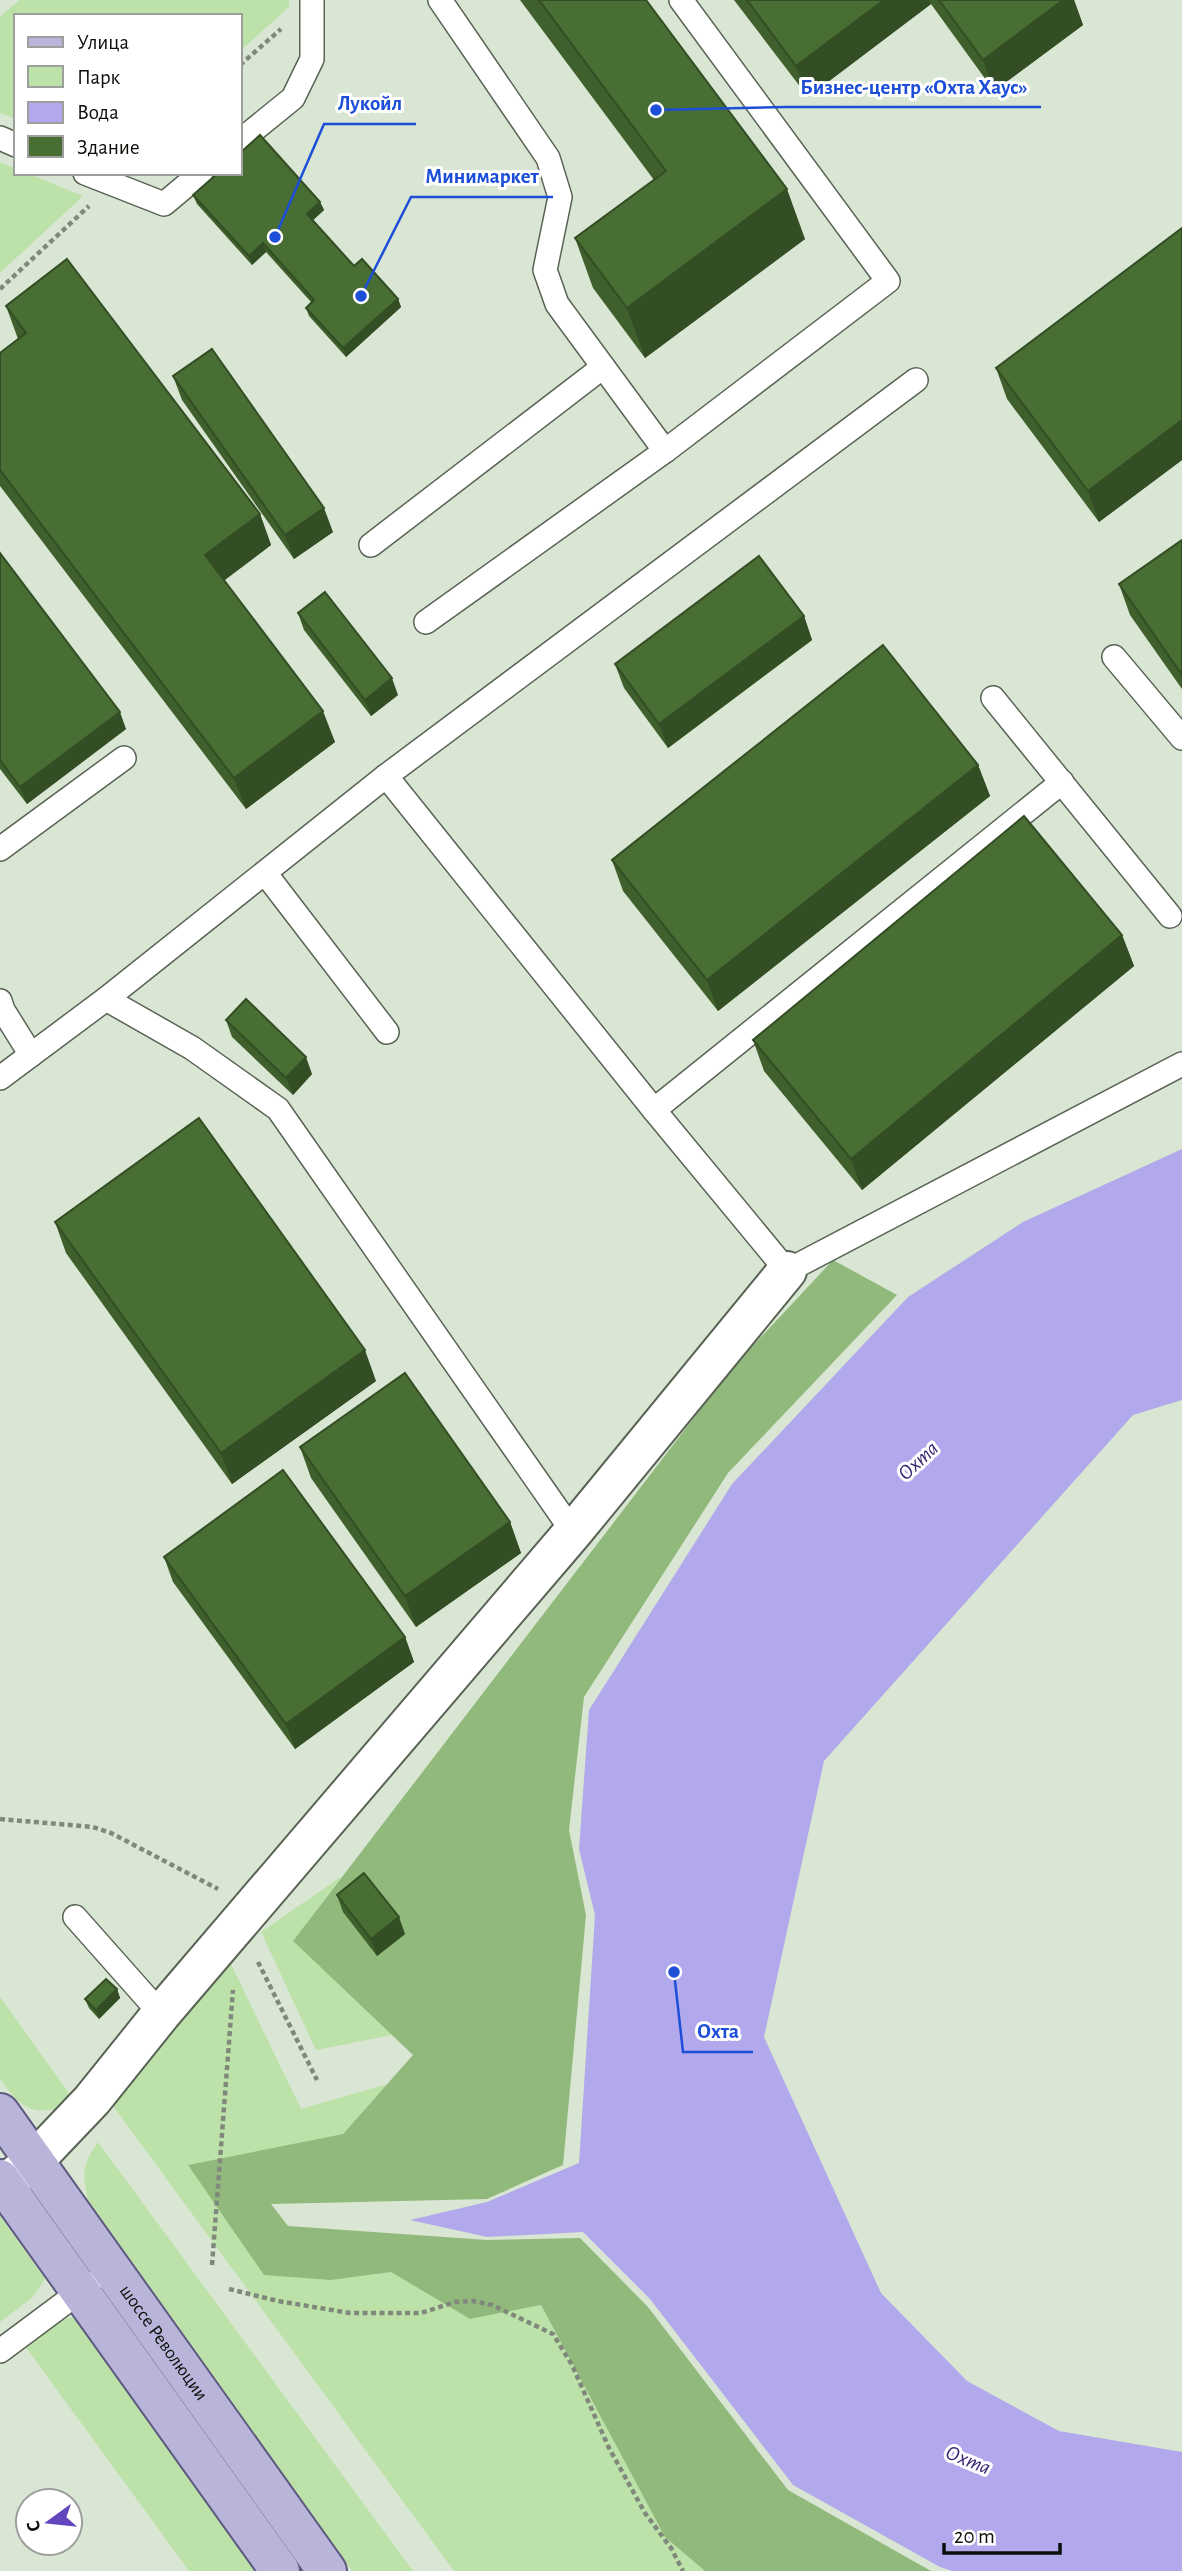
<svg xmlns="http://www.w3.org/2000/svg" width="1182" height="2571" viewBox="0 0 1182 2571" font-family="'Alegreya Sans',sans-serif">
	<rect width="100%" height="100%" fill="#dae6d4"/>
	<g fill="#bde2a9">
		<polygon points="19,0 289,0 289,7 240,51 240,16 16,16 16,119 0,113 0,17"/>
		<polygon points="0,162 16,169 16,173 27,173 83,196 0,273"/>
		<polygon points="342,1876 293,1941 392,2035 316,2050 261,1932"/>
		<polygon points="230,1962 301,2109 387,2084 343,2134 188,2166 331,2280 391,2272 470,2319 541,2305 665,2537 705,2571 454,2571 113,2106"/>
		<path d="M0,1997L76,2103C36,2117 24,2113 0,2079Z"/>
		<path d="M98,2142L413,2571H352L88,2200C82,2173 82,2165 98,2142Z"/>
		<polygon points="0,2216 45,2279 33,2297 0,2322"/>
		<polygon points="73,2317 255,2571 189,2571 25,2346 51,2324"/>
	</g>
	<polygon fill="#91b97b" points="833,1260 897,1295 728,1473 584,1697 569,1830 586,1915 563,2165 487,2199 271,2204 288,2226 487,2240 580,2238 648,2307 788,2490 931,2571 705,2571 665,2537 541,2305 470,2319 391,2272 331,2280 264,2275 188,2165 343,2134 413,2055 293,1941 732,1368"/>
	<polygon fill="#b1a9ec" points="1182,1149 1182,1400 1133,1415 824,1761 764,2037 881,2293 967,2381 1059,2431 1182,2452 1182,2571 952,2571 940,2567 793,2485 650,2299 583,2232 487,2237 410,2220 487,2202 579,2163 595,1915 579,1849 589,1710 732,1484 908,1297 1023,1222"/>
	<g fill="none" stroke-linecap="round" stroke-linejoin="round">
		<defs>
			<g id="lane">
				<polyline points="440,0 548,158 560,197 545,270 557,304 665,451"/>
				<polyline points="0,138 16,145"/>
				<polyline points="240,141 293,98 312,59 312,0"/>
				<polyline points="85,173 164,204 201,173"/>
				<polyline points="371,545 603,367"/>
				<polyline points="426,622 665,451 888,281 681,0"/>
				<polyline points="1114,657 1182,738"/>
				<polyline points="993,698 1170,916"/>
				<polyline points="386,776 654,1110 787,1271 1182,1064"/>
				<polyline points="0,849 124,758"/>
				<polyline points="265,873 387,1032"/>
				<polyline points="106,999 192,1048 278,1109 573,1532"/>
				<polyline points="0,1001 3,1010 31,1055"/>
				<polyline points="0,1078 106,999 386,776 916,380"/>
				<polyline points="654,1110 1062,782"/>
				<polyline points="75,1917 161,2014"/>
				<polyline points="0,2351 90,2284"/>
			</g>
			<polyline id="street" points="8,2181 34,2161 92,2100 161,2014 573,1532 787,1271"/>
			<g id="primary">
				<path id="s1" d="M0,2113L327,2571"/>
				<polyline points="0,2179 280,2571"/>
			</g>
		</defs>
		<use href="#lane" stroke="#596354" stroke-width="26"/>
		<use href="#street" stroke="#596354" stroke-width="42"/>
		<use href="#primary" stroke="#5e5a7f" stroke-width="42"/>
		<g stroke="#80887c" stroke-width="4.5" stroke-dasharray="5 3.5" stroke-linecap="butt">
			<polyline points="240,65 281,29"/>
			<polyline points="0,289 89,206"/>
			<polyline points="0,1819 93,1827 111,1833 218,1889"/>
			<polyline points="258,1962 317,2080"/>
			<polyline points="212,2265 233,1990"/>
			<polyline points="229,2289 278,2301 350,2313 421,2313 455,2302 473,2301 492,2305 553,2334 572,2365 609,2448 645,2513 671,2548 683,2571"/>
		</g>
		<use href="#lane" stroke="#fff" stroke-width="23"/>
		<use href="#street" stroke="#fff" stroke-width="38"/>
		<use href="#primary" stroke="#b9b4d9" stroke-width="38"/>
	</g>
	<g fill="#3f5f2c">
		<polygon points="520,0 646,0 805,239 645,358 593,288 575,238 654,180"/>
		<polygon points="734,0 1074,0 1083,25 994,91 931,4 808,97"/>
		<polygon points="193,195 320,202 324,210 313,220 354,266 398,299 401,307 346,357 309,316 306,308 311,302 266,252 252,265 197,204"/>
		<polygon points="1182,228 1182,460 1099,522 1007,399 996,368"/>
		<polygon points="6,306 260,514 271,545 224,580 335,742 246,809 0,486 0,353 18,339"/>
		<polygon points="173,376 333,532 294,559 182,400"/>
		<polygon points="1182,540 1182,689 1130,615 1119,584"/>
		<polygon points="0,553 126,729 27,804 0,769"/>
		<polygon points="298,613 398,695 371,716 304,630"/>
		<polygon points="804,616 812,640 668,748 624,688 615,664"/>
		<polygon points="978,765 990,796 718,1011 623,891 612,860"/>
		<polygon points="1122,935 1134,966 862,1190 764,1071 753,1040"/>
		<polygon points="226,1020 312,1074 293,1095 232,1037"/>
		<polygon points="55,1222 376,1381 232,1484 66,1253"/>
		<polygon points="300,1447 510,1522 521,1553 416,1627 311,1478"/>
		<polygon points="164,1557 405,1637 414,1662 295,1749 173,1582"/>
		<polygon points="337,1895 405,1934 377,1956 343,1912"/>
		<polygon points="117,1989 120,1998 99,2019 89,2008 85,1999"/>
	</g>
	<g fill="#334d24">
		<polygon points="884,0 929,0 931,4 808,97 796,66"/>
		<polygon points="1063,0 1074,0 1083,25 994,91 983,60"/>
		<polygon points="787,189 805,239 645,358 627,308"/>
		<polygon points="320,202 324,210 310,223 307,214"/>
		<polygon points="263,243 266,252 252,265 249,256"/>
		<polygon points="398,299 401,307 346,357 343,348"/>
		<polygon points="1182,420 1182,460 1099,522 1088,491"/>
		<polygon points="324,508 333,532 294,559 285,535"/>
		<polygon points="260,514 271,545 217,586 205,555"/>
		<polygon points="804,616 812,640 668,748 659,724"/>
		<polygon points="392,678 398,695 371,716 365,700"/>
		<polygon points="323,711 335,742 246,809 234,778"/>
		<polygon points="120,712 126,729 27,804 20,787"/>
		<polygon points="978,765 990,796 718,1011 707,980"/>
		<polygon points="1122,935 1134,966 862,1190 851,1159"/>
		<polygon points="306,1057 312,1074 293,1095 286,1078"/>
		<polygon points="365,1350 376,1381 232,1484 221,1453"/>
		<polygon points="510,1522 521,1553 416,1627 405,1596"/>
		<polygon points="405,1637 414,1662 295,1749 286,1724"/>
		<polygon points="399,1917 405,1934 377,1956 371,1939"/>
		<polygon points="117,1989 120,1998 99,2019 96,2010"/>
	</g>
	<g fill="#496e33" stroke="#334d24" stroke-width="2">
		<polygon points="539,0 646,0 787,189 627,308 575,238 666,171"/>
		<polygon points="747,0 884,0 796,66"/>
		<polygon points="939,0 1063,0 983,60"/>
		<polygon points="260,135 320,202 307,214 354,266 362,259 398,299 343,348 306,308 314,300 263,243 249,256 193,195 218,173 240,173 240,153"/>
		<polygon points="1182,228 1182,420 1088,491 996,368"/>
		<polygon points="67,259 260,514 205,555 323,711 234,778 0,470 0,353 26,333 6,306"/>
		<polygon points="212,349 324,508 285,535 173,376"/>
		<polygon points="1182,540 1182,675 1119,584"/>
		<polygon points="0,553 120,712 20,787 0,760"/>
		<polygon points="759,556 804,616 659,724 615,664"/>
		<polygon points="325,592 392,678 365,700 298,613"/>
		<polygon points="883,645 978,765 707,980 612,860"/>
		<polygon points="1024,816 1122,935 851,1159 753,1040"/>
		<polygon points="246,999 306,1057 286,1078 226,1020"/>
		<polygon points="199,1118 365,1350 221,1453 55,1222"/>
		<polygon points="405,1373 510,1522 405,1596 300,1447"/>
		<polygon points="283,1470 405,1637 286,1724 164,1557"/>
		<polygon points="364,1873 399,1917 371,1939 337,1895"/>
		<polygon points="106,1979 117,1989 96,2010 85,1999"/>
	</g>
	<g text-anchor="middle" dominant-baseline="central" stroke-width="6" stroke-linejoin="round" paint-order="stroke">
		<g font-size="19" fill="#0b0f09" stroke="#fff">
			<text stroke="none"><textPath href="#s1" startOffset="282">шоссе Революции</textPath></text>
		</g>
		<g font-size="21" font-style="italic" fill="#3a2774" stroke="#fff">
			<text transform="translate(918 1461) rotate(-43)">Охта</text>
			<text transform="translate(968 2460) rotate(22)">Охта</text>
		</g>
	</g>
	<path fill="none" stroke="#1d4ed8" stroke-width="2.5" d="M656 110L786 107H1041M275 237L324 124H416M361 296L411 197H553M674 1972L683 2052H753"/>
	<g fill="#1d4ed8" stroke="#fff" stroke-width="2.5">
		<circle cx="656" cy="110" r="7"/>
		<circle cx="275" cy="237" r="7"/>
		<circle cx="361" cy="296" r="7"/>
		<circle cx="674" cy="1972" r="7"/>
	</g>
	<g font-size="21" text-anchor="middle" font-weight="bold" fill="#1d4ed8" stroke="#fff" stroke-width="6" stroke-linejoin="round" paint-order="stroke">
		<text x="914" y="94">Бизнес-центр «Охта Хаус»</text>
		<text x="370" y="110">Лукойл</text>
		<text x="482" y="183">Минимаркет</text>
		<text x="718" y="2038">Охта</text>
	</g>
	<rect x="14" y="14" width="228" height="161" fill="#ffffff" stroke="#9d9f9d" stroke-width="2"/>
	<rect x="28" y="37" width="35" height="10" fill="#b9b4d9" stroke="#9d9f9d" stroke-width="2"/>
	<text x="77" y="49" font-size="21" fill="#0b0f09">Улица</text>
	<rect x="28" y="66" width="35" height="21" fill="#bde2a9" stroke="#9d9f9d" stroke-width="2"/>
	<text x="77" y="84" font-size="21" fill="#0b0f09">Парк</text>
	<rect x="28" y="102" width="35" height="21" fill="#b1a9ec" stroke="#9d9f9d" stroke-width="2"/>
	<text x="77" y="119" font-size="21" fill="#0b0f09">Вода</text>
	<rect x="28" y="136" width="35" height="21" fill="#496e33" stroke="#9d9f9d" stroke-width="2"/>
	<text x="77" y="154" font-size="21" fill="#0b0f09">Здание</text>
	<g transform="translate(49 2522) rotate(255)"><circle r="33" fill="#ffffff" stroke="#9d9f9d" stroke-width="2"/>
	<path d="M0-5L12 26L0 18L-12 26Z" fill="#6345bd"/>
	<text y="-10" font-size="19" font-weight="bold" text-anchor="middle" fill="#0b0f09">С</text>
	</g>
	<path d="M944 2543v10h116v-10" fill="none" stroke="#0b0f09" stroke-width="3.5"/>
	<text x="954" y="2543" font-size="21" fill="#0b0f09" stroke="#ffffff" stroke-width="5" paint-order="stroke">20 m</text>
</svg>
